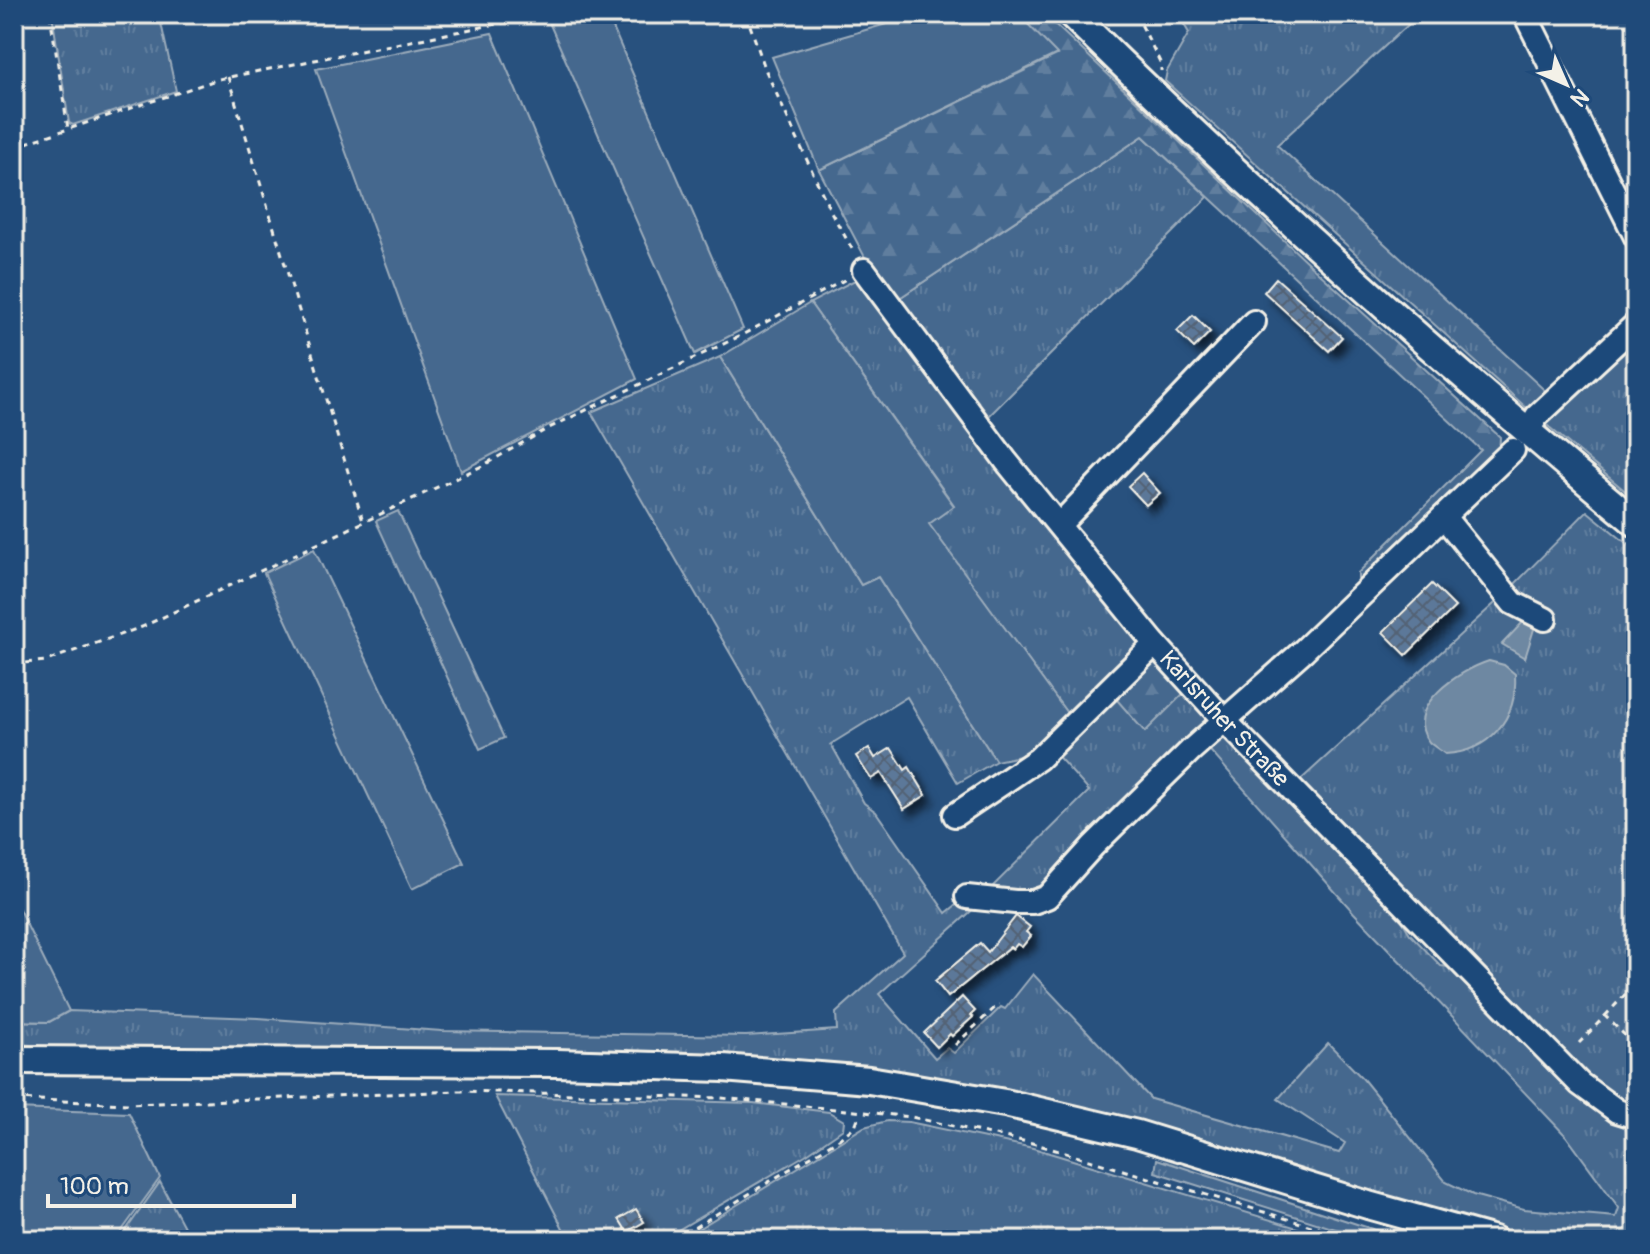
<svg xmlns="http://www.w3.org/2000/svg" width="1650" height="1254" viewBox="0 0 1650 1254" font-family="Pangolin,sans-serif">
	<defs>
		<pattern id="grass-tufts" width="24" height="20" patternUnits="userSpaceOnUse" patternTransform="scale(2)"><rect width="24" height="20" fill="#45688e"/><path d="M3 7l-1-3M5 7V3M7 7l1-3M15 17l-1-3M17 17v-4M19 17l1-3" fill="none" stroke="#607e9e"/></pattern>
		<pattern id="forest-firs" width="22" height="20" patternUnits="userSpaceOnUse" patternTransform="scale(2)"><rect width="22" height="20" fill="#45688e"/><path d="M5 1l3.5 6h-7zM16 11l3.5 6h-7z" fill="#607e9e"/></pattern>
		<pattern id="building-cross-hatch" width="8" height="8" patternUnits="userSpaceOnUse" patternTransform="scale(2)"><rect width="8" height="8" fill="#5b7899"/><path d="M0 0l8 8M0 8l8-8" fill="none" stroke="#536274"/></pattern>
		<filter id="shadow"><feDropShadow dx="7" dy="7" stdDeviation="4" flood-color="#0009"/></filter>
	</defs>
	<rect width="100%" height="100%" fill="#28517e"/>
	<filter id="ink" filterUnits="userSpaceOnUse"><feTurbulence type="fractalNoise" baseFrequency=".0125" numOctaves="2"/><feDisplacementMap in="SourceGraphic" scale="16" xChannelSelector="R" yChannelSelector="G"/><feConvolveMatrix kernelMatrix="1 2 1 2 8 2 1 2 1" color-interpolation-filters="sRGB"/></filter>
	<g filter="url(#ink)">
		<g fill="url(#grass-tufts)" stroke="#9cacbb" stroke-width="2">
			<polygon points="52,14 159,14 176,91 73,125 69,123"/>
			<polygon points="1178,14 1420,14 1277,145 1552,397 1530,411 1165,81 1167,71 1189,33"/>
			<polygon points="1143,136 1208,197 983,422 898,299"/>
			<polygon points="853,281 861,281 1143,640 1141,650 1072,720 928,524 954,505 810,303"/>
			<polygon points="1636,335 1636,500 1542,421"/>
			<polygon points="720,357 861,585 878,577 996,761 958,783 907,697 831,744 864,803 876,812 946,913 961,901 978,905 879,994 935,1058 947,1048 954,1053 1001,1007 1005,1009 1033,974 1151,1099 1339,1153 1345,1143 1278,1099 1328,1043 1363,1079 1446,1182 1473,1195 1524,1209 1616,1217 1619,1208 1566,1136 1354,913 1205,745 1227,738 1387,895 1410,934 1441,966 1456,968 1619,1116 1629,1134 1627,1168 1634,1185 1636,1240 1560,1240 1509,1231 1326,1180 826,1064 675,1053 67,1047 14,1044 14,1021 49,1022 69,1011 258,1018 442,1031 746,1036 837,1030 836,1013 903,953 591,412"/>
			<polygon points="1587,511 1636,551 1636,1100 1627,1105 1595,1091 1295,785 1505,594"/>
			<polygon points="1189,688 1210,711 1212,725 1045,891 984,895 1089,791 1054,752 1111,693"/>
			<polygon points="495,1096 753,1103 829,1112 844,1121 843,1129 807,1154 661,1240 569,1240"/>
			<polygon points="887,1121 909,1122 1033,1148 1337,1240 680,1240 864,1127"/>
			<polygon points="1157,1159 1406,1240 1367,1239 1155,1172"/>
			<polygon points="160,1182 191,1240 119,1240"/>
		</g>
		<g fill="url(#forest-firs)" stroke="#9cacbb" stroke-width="2">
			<polygon points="1018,14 1044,14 1308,263 1500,437 1499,457 1380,572 1374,566 1358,581 1358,573 1481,450 1143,136 898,299 869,265 819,170 1057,55"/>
			<polygon points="1145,660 1166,661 1189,688 1145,732 1111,693"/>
		</g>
		<g fill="#45688e" stroke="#9cacbb" stroke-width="2">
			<polygon points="578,14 607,14 743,329 695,354 548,20"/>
			<polygon points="921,14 1018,14 1057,54 819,170 772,57"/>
			<polygon points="492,33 637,379 461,471 316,69"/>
			<polygon points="810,303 954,506 929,524 1072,720 1035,753 996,761 878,577 861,585 720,357"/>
			<polygon points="398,511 504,738 480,749 376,521"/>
			<polygon points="314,549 464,863 412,889 264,573"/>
			<polygon points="14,899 69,1011 49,1022 14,1021"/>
			<polygon points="14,1109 129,1113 160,1178 115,1240 14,1240"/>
		</g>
		<g fill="#6e88a2" stroke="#a4b2be" stroke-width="2">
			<polygon points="1529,620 1533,622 1534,629 1525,658 1502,644 1523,622"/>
			<path d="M1489,661L1504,665L1515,674C1518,719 1489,752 1445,754C1440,750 1433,746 1429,742C1402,706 1461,670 1489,661Z"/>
		</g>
		<g fill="url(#building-cross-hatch)" stroke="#f4f1e8" stroke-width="2" filter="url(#shadow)">
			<polygon points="1276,278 1342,337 1329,351 1264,292"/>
			<polygon points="1193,315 1210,332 1194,348 1177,331"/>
			<polygon points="1142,473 1160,493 1146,505 1128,486"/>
			<polygon points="1432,584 1455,607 1406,655 1383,632"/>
			<polygon points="869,748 875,758 891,748 905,770 909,767 926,795 904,809 881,773 871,779 856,756"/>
			<polygon points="1016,916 1030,927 1026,932 1031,936 1022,947 1017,944 1013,949 1010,947 948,997 935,981 980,943 988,952"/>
			<polygon points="962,997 975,1011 971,1015 973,1017 952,1036 950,1034 937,1047 924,1033"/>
			<polygon points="636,1209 644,1222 627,1232 619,1219"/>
		</g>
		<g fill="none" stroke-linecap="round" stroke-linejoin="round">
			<defs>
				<g id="minor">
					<polyline points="1525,14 1636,237"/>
					<path id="s1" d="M864,270L1006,461L1155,644L1225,721L1580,1084L1617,1111L1636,1117"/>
					<polyline points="1527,432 1537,416 1636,324"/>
					<polyline points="1444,517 1513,603 1545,619"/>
					<polyline points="1059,525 1254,322"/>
					<polyline points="955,815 1038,759 1155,644"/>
					<polyline points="967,897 1015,902 1033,902 1047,897 1093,846 1191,750 1304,650 1513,450"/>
				</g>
				<g id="major">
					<path d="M1071,14C1252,192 1442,361 1636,523"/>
					<polyline points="14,1060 557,1063 723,1068 869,1080 1005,1103 1137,1134 1368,1205 1494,1240"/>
				</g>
			</defs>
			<use href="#minor" stroke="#f4f1e8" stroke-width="28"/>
			<use href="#major" stroke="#f4f1e8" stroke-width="32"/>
			<g stroke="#f4f1e8" stroke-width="3" stroke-dasharray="6 6" stroke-linecap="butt">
				<polyline points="50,14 68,129"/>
				<polyline points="746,14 766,71 830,210 855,254"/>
				<polyline points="1136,14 1161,64 1161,71"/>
				<polyline points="228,77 363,521"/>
				<polyline points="14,147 219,79 547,14"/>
				<polyline points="1628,622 1636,629"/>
				<polyline points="14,664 46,661 142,627 482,466 547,429 740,336 848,278"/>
				<polyline points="1605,1016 1636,983"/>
				<polyline points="1579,1043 1605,1016 1636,1046"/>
				<polyline points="955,1045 999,1004"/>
				<polyline points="14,1099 130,1104 460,1091 721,1098 846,1110 911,1117 1032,1143 1358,1240"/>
				<polyline points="674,1240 839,1139 855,1126 860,1113"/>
			</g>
			<use href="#minor" stroke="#1f4a7a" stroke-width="22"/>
			<use href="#major" stroke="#1f4a7a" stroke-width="26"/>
		</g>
	</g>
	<g text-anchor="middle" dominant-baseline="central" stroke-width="6" stroke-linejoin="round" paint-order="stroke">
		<g font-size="24" fill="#f4f1e8" stroke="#1f4a7a">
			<text stroke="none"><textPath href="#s1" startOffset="576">Karlsruher Straße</textPath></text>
		</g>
	</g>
	<rect width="1650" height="1254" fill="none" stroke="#1f4a7a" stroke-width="48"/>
	<rect x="24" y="24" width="1602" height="1206" fill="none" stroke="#f4f1e8" stroke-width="3" filter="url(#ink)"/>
	<g transform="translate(1566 84) rotate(135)" stroke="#1f4a7a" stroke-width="6" paint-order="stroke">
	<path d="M0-6L14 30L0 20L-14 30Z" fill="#f4f1e8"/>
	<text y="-12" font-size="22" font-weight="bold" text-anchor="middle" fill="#f4f1e8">N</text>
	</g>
	<path d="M48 1194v12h246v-12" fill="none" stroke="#f4f1e8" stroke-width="4"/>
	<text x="60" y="1194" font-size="24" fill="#f4f1e8" stroke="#1f4a7a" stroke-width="6" paint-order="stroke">100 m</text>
</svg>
